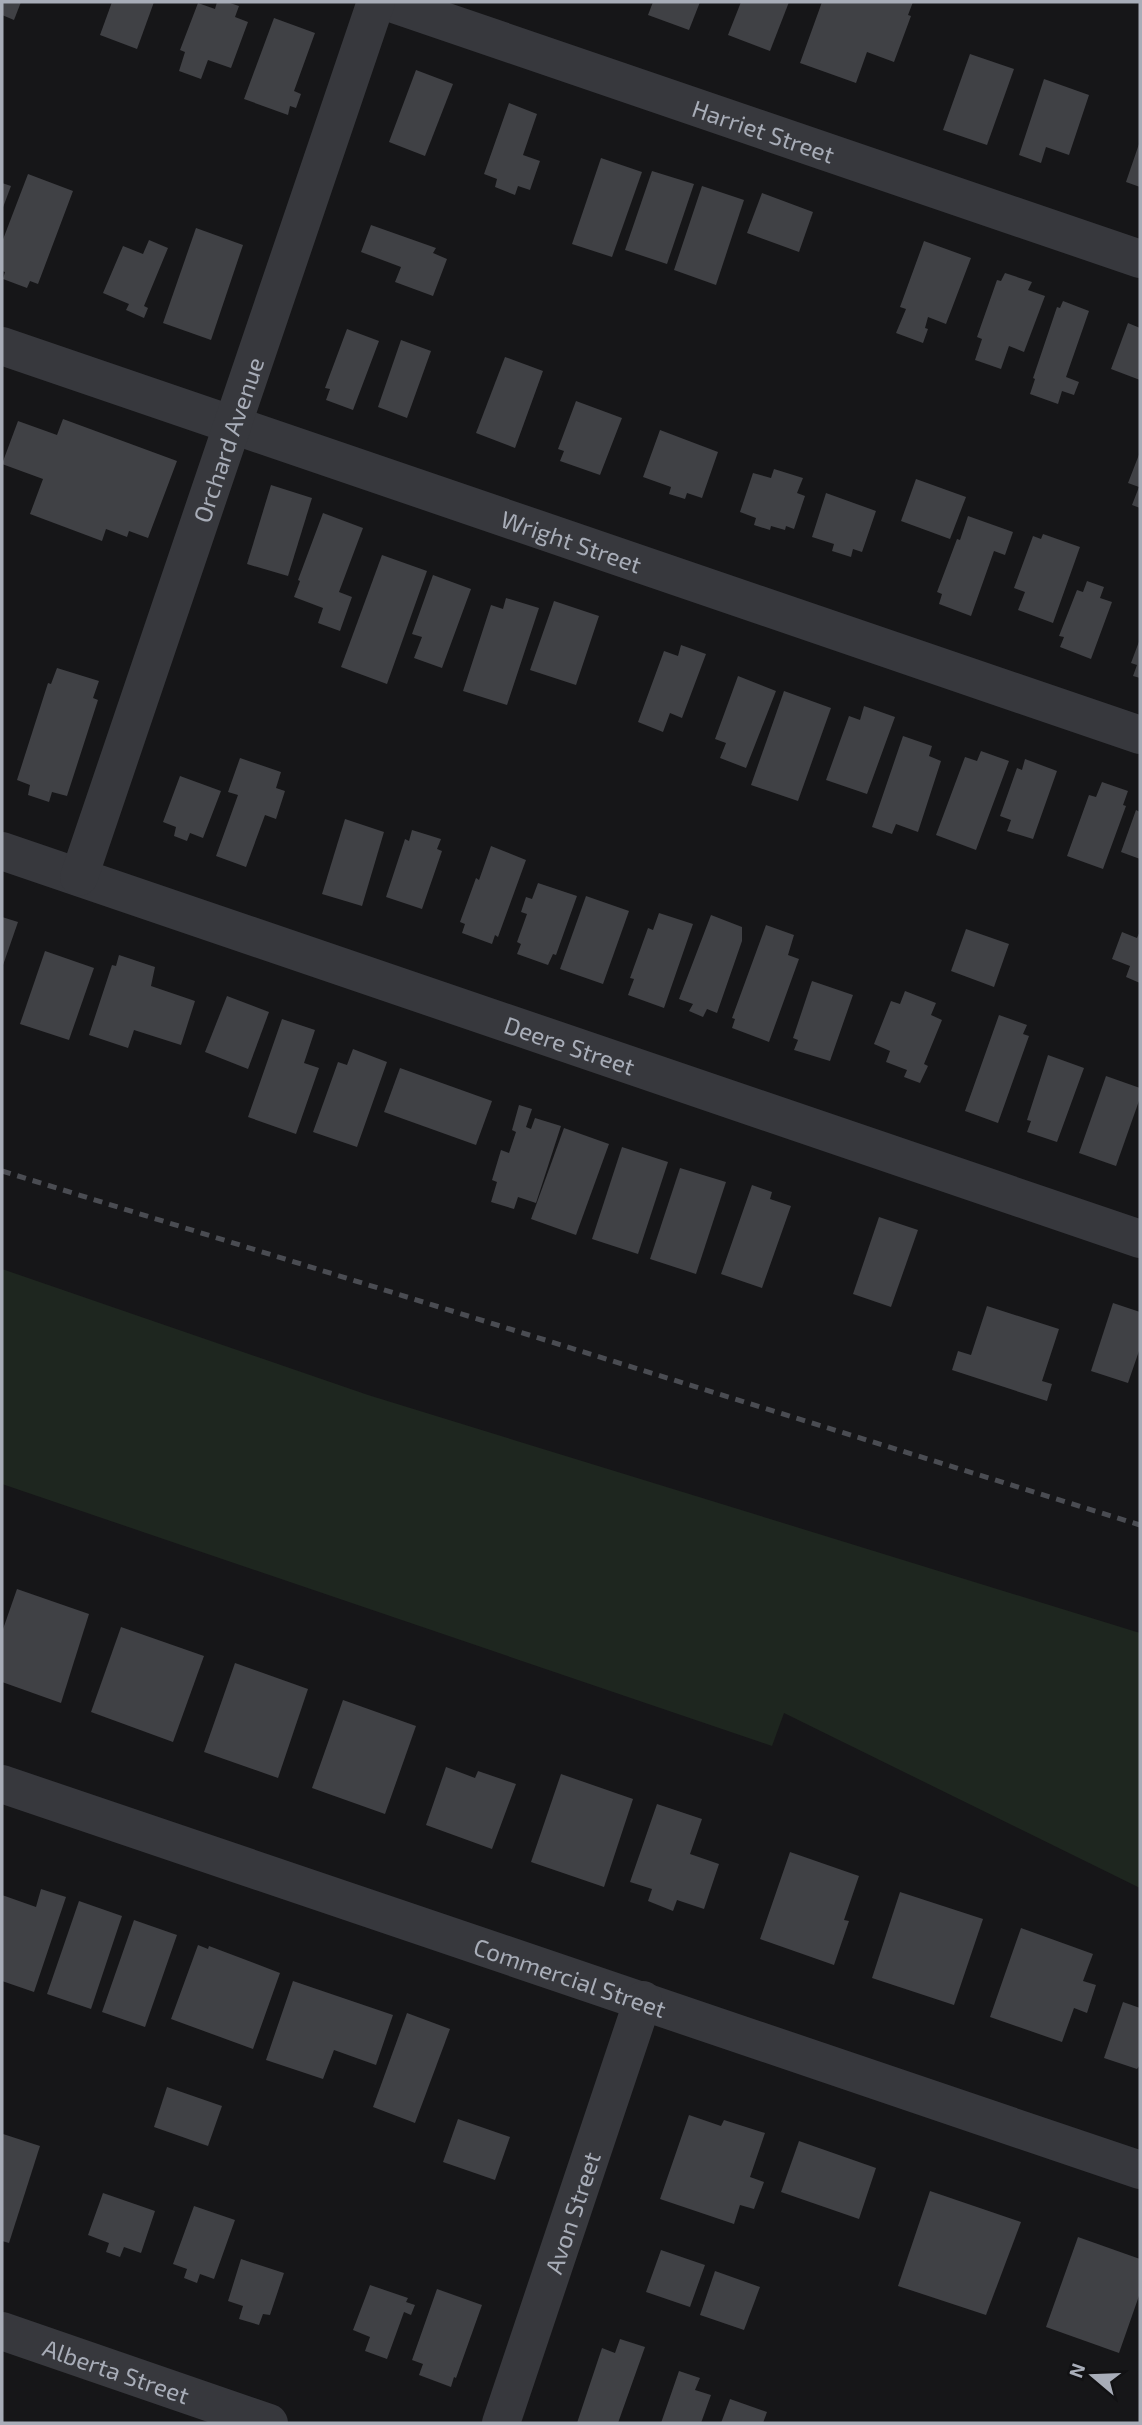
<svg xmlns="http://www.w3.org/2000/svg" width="1142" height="2425" viewBox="0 0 1142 2425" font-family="'Exo 2',sans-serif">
	<rect width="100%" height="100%" fill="#161618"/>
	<polygon fill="#1e261f" points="2,1269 368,1395 1140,1633 1140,1888 784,1713 772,1746 2,1484"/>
	<g fill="#404145">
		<polygon points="2,2 21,2 14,20 2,15"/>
		<polygon points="112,2 154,2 137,49 100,35"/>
		<polygon points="217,2 227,2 239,6 235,17 248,22 231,68 208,60 201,79 179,71 185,52 180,50 198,3 215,9"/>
		<polygon points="653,2 700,2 689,30 648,15"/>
		<polygon points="741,2 789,2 770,51 728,35"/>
		<polygon points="822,2 913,2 908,15 911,16 894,62 867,52 856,83 800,63"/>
		<polygon points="274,18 315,33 294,91 301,94 296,108 290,106 288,115 244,99"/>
		<polygon points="970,54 1014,69 987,145 943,130"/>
		<polygon points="416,70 453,84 425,156 389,142"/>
		<polygon points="1044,79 1089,95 1069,155 1046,147 1041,163 1019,155"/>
		<polygon points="509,103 537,114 523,155 540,161 530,190 518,186 515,195 495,187 497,179 484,174"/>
		<polygon points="1140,141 1140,187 1126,182"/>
		<polygon points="601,158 642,172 612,257 572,244"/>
		<polygon points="652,171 694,184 667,264 625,250"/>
		<polygon points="28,174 73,191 38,284 30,281 27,288 3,279 5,272 2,271 2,242"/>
		<polygon points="2,183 11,186 2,210"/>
		<polygon points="702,186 744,200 716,285 674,270"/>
		<polygon points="762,193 813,212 799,252 747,233"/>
		<polygon points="371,225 436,248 433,253 447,259 433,296 395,282 401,267 361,252"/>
		<polygon points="196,228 243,245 211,340 163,323"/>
		<polygon points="149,240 168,248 144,306 148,308 144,318 126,310 129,304 103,293 123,246 143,254"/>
		<polygon points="924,241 971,258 946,324 928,317 925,328 928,329 923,343 896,333 906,309 900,307"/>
		<polygon points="1005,273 1032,282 1028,290 1045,296 1024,352 1009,346 1001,369 975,360 982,339 977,337 997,280 1001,281"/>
		<polygon points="1063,301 1089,311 1066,377 1079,382 1074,395 1062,391 1058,404 1030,394 1035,379 1033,378 1057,307 1060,308"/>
		<polygon points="1128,323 1140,328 1140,380 1111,369"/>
		<polygon points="347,329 379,341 353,410 326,400 330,389 325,388"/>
		<polygon points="401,340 431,351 407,418 378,407"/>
		<polygon points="505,357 543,371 515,448 476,433"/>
		<polygon points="576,401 622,418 600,475 560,461 564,451 558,449"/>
		<polygon points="63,419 177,461 148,538 129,531 127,537 106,529 102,541 30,514 43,479 2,464 18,421 57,435"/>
		<polygon points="660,430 718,452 702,498 687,493 685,499 669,494 671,487 643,477"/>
		<polygon points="1140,452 1140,508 1132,505 1139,487 1128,483"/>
		<polygon points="774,469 803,478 797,493 805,496 794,529 786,526 785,530 771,526 770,530 754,525 756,518 740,512 753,473 771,478"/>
		<polygon points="916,479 966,497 950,539 901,521"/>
		<polygon points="271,485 312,498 288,576 247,564"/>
		<polygon points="826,493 876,511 862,552 853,549 851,557 832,551 834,544 812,537"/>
		<polygon points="323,513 363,528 339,592 352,597 340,631 318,623 323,608 294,597 300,581 298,580"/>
		<polygon points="968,516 1013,532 1005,555 994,551 971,616 939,604 942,594 937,592 957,539 960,540"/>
		<polygon points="1043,534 1080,547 1053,623 1018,610 1025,592 1014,588 1033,536 1041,539"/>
		<polygon points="382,555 427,571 387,684 341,667"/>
		<polygon points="433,575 471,589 442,668 414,658 422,637 412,634"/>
		<polygon points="1087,581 1104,587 1100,598 1112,602 1091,659 1060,647 1064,637 1059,636 1077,590 1083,592"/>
		<polygon points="506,598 539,608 507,705 463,691 491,605 503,609"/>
		<polygon points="554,601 599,616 576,685 530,670"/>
		<polygon points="1140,639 1140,678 1133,676 1137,665 1131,663"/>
		<polygon points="681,645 706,654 682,718 670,713 663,732 638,722 664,651 678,656"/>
		<polygon points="57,668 99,681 93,698 98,700 67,796 52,792 49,802 28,795 30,785 17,780 48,683 51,684"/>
		<polygon points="738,676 776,691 746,768 720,758 726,743 715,739"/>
		<polygon points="784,691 831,708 798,801 751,785"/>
		<polygon points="864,706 895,717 867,794 826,780 849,716 860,720"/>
		<polygon points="903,736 932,746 929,756 941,761 918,832 896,824 892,834 872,827"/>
		<polygon points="981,751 1009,761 976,850 936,835 965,757 977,761"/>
		<polygon points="240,758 281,772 276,788 285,791 276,819 265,815 246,867 216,856 238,795 228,792"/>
		<polygon points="1025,759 1057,771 1033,839 1007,831 1011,820 1000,816 1017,768 1022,770"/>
		<polygon points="180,776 221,791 203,838 190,833 187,841 174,836 176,827 163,822"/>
		<polygon points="1102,782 1128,791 1123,805 1126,806 1103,869 1067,856 1089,795 1096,797"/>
		<polygon points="1136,810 1140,812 1140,859 1121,852"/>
		<polygon points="345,819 384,832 362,906 322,894"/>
		<polygon points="412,830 441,839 437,849 442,851 422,909 386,897 405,839 409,841"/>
		<polygon points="491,846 526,860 498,937 495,935 492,944 462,933 465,924 460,922 476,878 479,880"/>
		<polygon points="538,883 577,896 556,955 553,954 548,965 517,954 521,944 517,942 527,914 521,912 526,897 532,899"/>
		<polygon points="586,896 629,911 603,984 560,969"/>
		<polygon points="659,913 693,924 664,1008 628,995 634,979 630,978 648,928 653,930"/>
		<polygon points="711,915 742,927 742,941 717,1013 707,1009 703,1017 689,1011 693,1004 679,999"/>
		<polygon points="2,917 18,922 2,968"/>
		<polygon points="766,925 794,935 788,955 799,959 769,1042 732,1028 735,1019 732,1018"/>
		<polygon points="966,929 1009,944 994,987 951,971"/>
		<polygon points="1140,931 1140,983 1126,977 1130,966 1112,959 1122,932 1137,938"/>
		<polygon points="45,951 94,968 69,1040 20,1024"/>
		<polygon points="119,955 155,967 151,986 195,1001 181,1045 134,1030 128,1048 89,1035 112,965 116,966"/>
		<polygon points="812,981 853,995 830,1061 794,1050 798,1040 793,1038"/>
		<polygon points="905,991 936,1003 931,1015 942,1020 924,1064 928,1066 920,1083 904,1077 907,1070 886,1062 890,1051 874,1044 891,1001 900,1004"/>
		<polygon points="227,996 269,1012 248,1069 205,1052"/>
		<polygon points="999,1015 1027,1025 1023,1034 1029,1036 998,1123 965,1111"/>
		<polygon points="282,1019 315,1030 304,1063 319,1068 296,1134 248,1117"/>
		<polygon points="353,1049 387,1062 357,1147 313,1132 338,1062 347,1065"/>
		<polygon points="1048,1055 1084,1068 1057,1142 1027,1132 1031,1121 1027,1120"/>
		<polygon points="400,1068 492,1101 476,1145 384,1112"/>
		<polygon points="1106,1076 1140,1088 1140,1098 1116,1166 1079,1153"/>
		<polygon points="519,1105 532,1109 526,1127 531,1129 535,1118 561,1126 536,1203 518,1197 514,1209 491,1202 497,1182 492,1180 501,1150 509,1153 516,1132 512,1130"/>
		<polygon points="564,1128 609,1144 576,1235 531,1219"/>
		<polygon points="622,1147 668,1162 638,1254 592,1239"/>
		<polygon points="680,1168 726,1182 696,1274 650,1259"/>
		<polygon points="752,1185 772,1192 770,1199 791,1206 762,1288 721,1274"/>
		<polygon points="879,1217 918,1230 891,1307 853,1294"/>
		<polygon points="1113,1303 1140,1312 1140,1348 1128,1383 1091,1371"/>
		<polygon points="987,1306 1059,1329 1042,1381 1052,1384 1047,1401 952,1370 958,1351 971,1355"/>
		<polygon points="17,1589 89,1614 61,1703 2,1682 2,1632"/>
		<polygon points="121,1627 204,1656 173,1742 91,1712"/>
		<polygon points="235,1663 308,1689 278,1778 204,1752"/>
		<polygon points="343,1700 416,1726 385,1814 312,1788"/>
		<polygon points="446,1767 475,1778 478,1771 516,1784 492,1849 426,1825"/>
		<polygon points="561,1774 633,1799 604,1887 531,1862"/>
		<polygon points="657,1804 702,1819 690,1854 719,1864 704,1909 677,1900 673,1911 648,1901 652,1889 630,1882"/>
		<polygon points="790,1852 859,1876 844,1920 849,1921 834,1965 760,1939"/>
		<polygon points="41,1889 66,1897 34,1992 2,1981 2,1895 36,1907"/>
		<polygon points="900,1892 983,1919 954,2005 872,1978"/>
		<polygon points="79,1901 122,1916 91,2009 47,1994"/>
		<polygon points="134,1920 177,1935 145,2027 102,2012"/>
		<polygon points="1021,1928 1093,1954 1083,1981 1096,1985 1087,2013 1074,2008 1062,2042 990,2017"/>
		<polygon points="198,1945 208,1949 209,1946 280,1973 253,2049 171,2019"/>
		<polygon points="293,1981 393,2015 376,2065 334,2050 323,2079 266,2060"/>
		<polygon points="1123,2002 1140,2008 1140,2065 1137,2069 1104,2058"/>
		<polygon points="407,2013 450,2029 415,2123 373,2107"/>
		<polygon points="167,2087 222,2106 208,2146 154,2127"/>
		<polygon points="689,2115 721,2126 724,2120 765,2133 750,2177 764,2182 754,2209 740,2205 734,2224 660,2199"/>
		<polygon points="458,2119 510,2137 495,2180 443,2162"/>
		<polygon points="3,2134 40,2146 9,2243 2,2241"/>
		<polygon points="799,2141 876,2168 859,2219 781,2192"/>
		<polygon points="930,2191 1021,2222 986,2315 898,2286"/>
		<polygon points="103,2193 155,2211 141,2253 124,2247 120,2257 106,2252 109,2243 88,2235"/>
		<polygon points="194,2206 235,2220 214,2279 200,2274 197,2283 184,2278 187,2269 173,2264"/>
		<polygon points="1078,2237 1140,2259 1140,2293 1119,2353 1046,2327"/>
		<polygon points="661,2250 705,2265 690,2307 646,2292"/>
		<polygon points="241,2259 284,2273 270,2315 263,2314 259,2325 239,2319 243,2306 228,2301"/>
		<polygon points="715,2271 760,2287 744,2330 700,2315"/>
		<polygon points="370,2285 408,2298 406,2302 415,2305 411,2315 404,2312 387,2359 365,2351 370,2337 353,2330"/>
		<polygon points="437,2289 482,2305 456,2378 454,2377 451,2387 419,2375 423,2364 412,2360"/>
		<polygon points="620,2339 645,2347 618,2423 577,2423 602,2348 615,2353"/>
		<polygon points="679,2371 700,2378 695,2390 711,2395 701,2423 661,2423"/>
		<polygon points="730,2399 767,2412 763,2423 721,2423"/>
	</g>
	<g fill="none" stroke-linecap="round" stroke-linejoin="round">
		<g stroke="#37383d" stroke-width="38">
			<path id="s1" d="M388,2L1140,259"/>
			<path id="s2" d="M2,346L1140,735"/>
			<path id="s3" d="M2,851L1140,1239"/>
			<path id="s4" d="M79,877L376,2"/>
			<path id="s5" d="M2,1784L1140,2170"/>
			<path id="s6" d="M2,2331L269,2423"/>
			<path id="s7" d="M501,2423L643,2000"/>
		</g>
		<polyline stroke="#4a4c52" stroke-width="5" stroke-dasharray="9 7" stroke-linecap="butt" points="2,1171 1140,1525"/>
	</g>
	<g text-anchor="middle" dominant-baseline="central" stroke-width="5" stroke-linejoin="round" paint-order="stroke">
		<g font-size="24" fill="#a8adb8" stroke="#111113">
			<text stroke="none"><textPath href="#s1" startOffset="397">Harriet Street</textPath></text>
			<text stroke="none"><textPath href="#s4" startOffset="462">Orchard Avenue</textPath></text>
			<text stroke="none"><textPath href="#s2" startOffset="602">Wright Street</textPath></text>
			<text stroke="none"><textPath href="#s3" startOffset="600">Deere Street</textPath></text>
			<text stroke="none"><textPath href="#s5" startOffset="600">Commercial Street</textPath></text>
			<text stroke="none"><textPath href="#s7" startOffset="222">Avon Street</textPath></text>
			<text stroke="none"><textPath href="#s6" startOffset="121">Alberta Street</textPath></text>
		</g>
	</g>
	<rect width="1142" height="2425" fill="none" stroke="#a8adb8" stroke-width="7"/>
	<g transform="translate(1093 2376) rotate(289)" stroke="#111113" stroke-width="5" paint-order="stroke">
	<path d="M0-5L12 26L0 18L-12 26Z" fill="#a8adb8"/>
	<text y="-10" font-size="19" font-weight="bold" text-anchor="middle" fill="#a8adb8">N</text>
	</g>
</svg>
